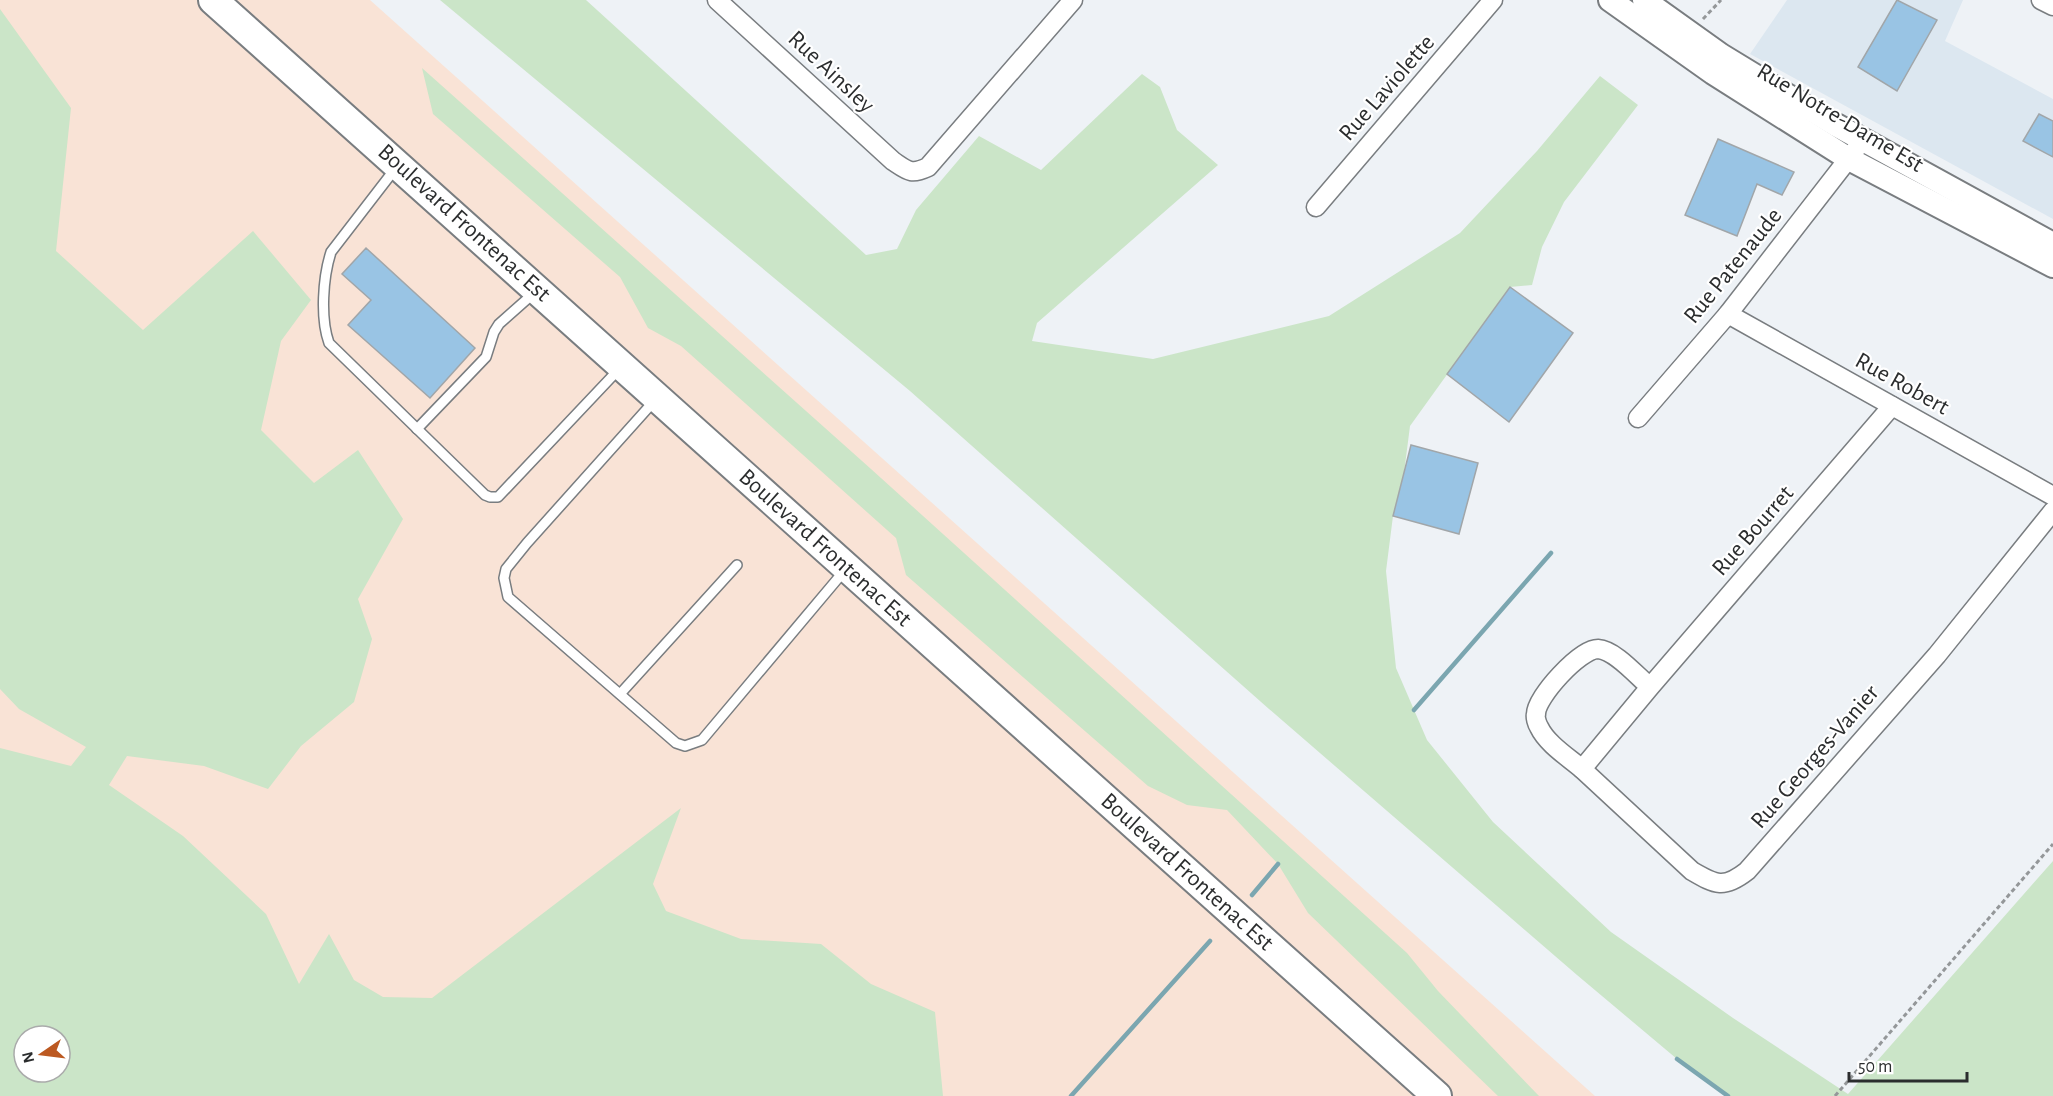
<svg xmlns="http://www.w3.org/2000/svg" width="2053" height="1096" viewBox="0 0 2053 1096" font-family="'Alegreya Sans',sans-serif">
	<rect width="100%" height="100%" fill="#eef2f6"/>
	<polygon fill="#dce7f0" points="1787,0 1963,0 1945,41 2053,99 2053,219 1750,54"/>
	<path fill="#f9e3d6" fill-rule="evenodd" d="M0,0H370L1595,1096H0ZM24,1036H60V1072H24Z"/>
	<g fill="#cbe5c8" fill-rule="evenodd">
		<polygon points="440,0 586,0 866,255 897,249 916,210 979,136 1041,170 1142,74 1160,87 1177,130 1218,165 1037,323 1032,341 1153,359 1329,316 1460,233 1537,151 1600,76 1638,105 1564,202 1542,247 1532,285 1510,287 1410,426 1404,473 1393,516 1386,571 1396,668 1427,740 1493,822 1611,932 1733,1018 1848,1094 2053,861 2053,1096 1728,1096 1677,1059 1577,975 1269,709 910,391"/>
		<path d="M0,9L71,108L56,251L143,330L253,231L311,300L281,341L261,430L314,483L358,450L403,519L358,599L372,639L354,702L301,746L268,789L204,766L127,756L109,785L183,836L266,914L299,984L329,934L354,980L383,997L432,998L681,808L653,884L666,911L741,939L821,944L871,984L935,1012L943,1096H0V748L71,766L86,747L19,709L0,689ZM24,1036H60V1072H24Z"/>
		<polygon points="422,68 871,469 1407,953 1438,991 1539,1096 1498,1096 1308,913 1278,864 1227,810 1187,805 1148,786 906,575 896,538 681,346 648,328 620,277 433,114"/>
	</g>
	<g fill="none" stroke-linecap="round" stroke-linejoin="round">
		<g stroke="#7ba6b0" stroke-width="4.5">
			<polyline points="1414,710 1551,553"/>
			<polyline points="1252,895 1278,864"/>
			<polyline points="1677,1059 1728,1096"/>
			<polyline points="1071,1096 1210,941"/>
		</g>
	</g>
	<g fill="#99c4e4" stroke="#a1a6a9" stroke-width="1.5">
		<polygon points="1897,0 1937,20 1897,91 1858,67"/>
		<polygon points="2039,114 2053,121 2053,157 2023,141"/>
		<polygon points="1718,139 1794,172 1782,195 1757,184 1737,236 1685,215"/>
		<polygon points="366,248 475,348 430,398 348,325 371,300 342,274"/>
		<polygon points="1510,287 1573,333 1509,422 1447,374"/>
		<polygon points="1411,445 1478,463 1459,534 1393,516"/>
	</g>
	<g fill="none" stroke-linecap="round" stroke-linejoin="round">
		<defs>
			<g id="service">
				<path d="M395,169L331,252C323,277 320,318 329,343L485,495L490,497H498L621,367"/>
				<polyline points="656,399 527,543 506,569 504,578 508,597 676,743 685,746 702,740 845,570"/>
				<polyline points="417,429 486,357 494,332 499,324 534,293"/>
				<polyline points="620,694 737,565"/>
			</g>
			<g id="minor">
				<path d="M717,0L893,161C908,171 911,175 928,167L1073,0"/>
				<polyline points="2041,0 2053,6"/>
				<polyline points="1316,207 1493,0"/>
				<polyline points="1728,314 2053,496"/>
				<polyline points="1638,418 1728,314 1856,149"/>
				<path d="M1650,687C1637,676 1615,650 1598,649C1580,649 1536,697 1536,714C1535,717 1537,724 1539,727C1547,744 1568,757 1582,769L1650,687L1892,406"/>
				<path d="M1582,769L1692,871C1716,885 1724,889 1747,871L1937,655L2053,511"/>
			</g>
			<g id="tertiary">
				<polyline points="1610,0 1713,73 1849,159 2053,266"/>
				<polyline points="1644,0 1721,55 1836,125 2053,244"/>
			</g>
			<polyline id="primary" points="213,0 1437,1096"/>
		</defs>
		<use href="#service" stroke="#797d80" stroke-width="12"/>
		<use href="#minor" stroke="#797d80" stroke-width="21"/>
		<use href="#tertiary" stroke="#797d80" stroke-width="26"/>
		<use href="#primary" stroke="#797d80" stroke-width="32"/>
		<g stroke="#949799" stroke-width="3" stroke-dasharray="4.5 3" stroke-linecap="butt">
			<polyline points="1703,19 1721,0"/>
			<polyline points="1835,1096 2053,844"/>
		</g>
		<use href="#service" stroke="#fff" stroke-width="9"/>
		<use href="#minor" stroke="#fff" stroke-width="18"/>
		<use href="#tertiary" stroke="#fff" stroke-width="22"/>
		<use href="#primary" stroke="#fff" stroke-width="28"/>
	</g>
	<g text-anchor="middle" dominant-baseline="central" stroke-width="4.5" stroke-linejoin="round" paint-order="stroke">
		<g font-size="24" fill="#2b2d2e" stroke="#fff">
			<text transform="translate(831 72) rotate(43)">Rue Ainsley</text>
			<text transform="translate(1387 88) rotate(-49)">Rue Laviolette</text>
			<text transform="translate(1840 118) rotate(31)">Rue Notre-Dame Est</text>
			<text transform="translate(464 223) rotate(42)">Boulevard Frontenac Est</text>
			<text transform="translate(1733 266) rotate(-51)">Rue Patenaude</text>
			<text transform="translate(1902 384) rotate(29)">Rue Robert</text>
			<text transform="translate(1753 531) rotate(-49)">Rue Bourret</text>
			<text transform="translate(825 548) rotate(42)">Boulevard Frontenac Est</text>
			<text transform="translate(1815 757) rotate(-49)">Rue Georges-Vanier</text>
			<text transform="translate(1187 872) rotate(42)">Boulevard Frontenac Est</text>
		</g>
	</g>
	<g transform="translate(42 1054) rotate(256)"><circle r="28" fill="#ffffff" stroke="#aaabab" stroke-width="1.5"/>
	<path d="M0-4.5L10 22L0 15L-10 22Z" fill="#bc5921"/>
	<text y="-9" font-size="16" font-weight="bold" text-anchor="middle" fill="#2b2d2e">N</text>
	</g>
	<path d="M1849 1072v9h118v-9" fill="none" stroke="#2b2d2e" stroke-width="3"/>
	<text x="1858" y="1072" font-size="18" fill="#2b2d2e" stroke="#ffffff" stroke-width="4.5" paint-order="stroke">50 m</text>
</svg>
